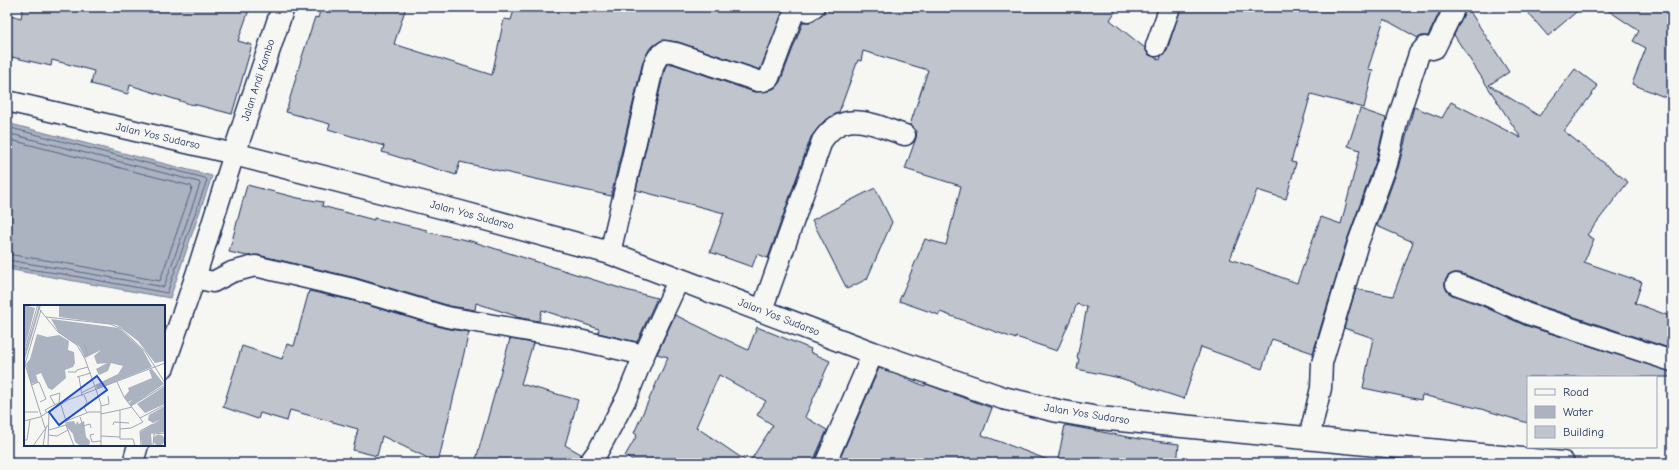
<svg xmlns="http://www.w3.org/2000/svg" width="1679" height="470" viewBox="0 0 1679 470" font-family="'Comic Neue',sans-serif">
	<rect width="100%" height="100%" fill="#f6f6f2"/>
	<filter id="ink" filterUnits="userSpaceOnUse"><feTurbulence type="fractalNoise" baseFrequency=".025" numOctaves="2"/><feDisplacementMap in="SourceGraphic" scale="8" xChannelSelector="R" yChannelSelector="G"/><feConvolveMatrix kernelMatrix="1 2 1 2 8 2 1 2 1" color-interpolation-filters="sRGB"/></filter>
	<g filter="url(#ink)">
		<polygon fill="#abb2c0" stroke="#717e99" points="7,123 212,176 170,298 7,269"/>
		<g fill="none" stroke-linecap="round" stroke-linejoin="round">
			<g stroke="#556385" stroke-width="1">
				<polyline points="7,127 205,178 207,180 167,293 63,274 7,266"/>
				<polyline points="7,133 199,182 200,184 164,287 63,269 7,260"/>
				<polyline points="7,139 191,186 192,188 160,281 64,263 7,254"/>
			</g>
		</g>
		<g fill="#c0c4cd" stroke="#1b2f5e" fill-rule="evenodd">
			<polygon points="23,7 250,7 238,41 252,45 232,114 193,104 193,105 130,85 128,94 91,84 94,71 52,60 51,66 7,56 7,14 21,18"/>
			<polygon points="321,7 406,7 394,44 492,75 504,19 511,20 515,7 785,7 760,70 678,42 662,40 650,48 643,61 611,196 460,162 456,175 382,152 384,146 328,129 330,124 286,112 301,60 315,17 318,18"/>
			<polygon points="825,7 1118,7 1110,20 1145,48 1148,54 1160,60 1161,56 1167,50 1181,7 1442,7 1428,36 1422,36 1418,38 1384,19 1368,69 1373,70 1364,108 1311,94 1291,162 1296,163 1286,199 1257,190 1230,259 1297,283 1321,217 1341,224 1360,150 1348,146 1360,109 1386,118 1376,161 1347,240 1313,353 1272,339 1262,369 1201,347 1184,399 1120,378 1077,369 1079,359 1077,358 1087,307 1077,304 1057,351 1016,337 1016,339 940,312 939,315 899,301 925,239 946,245 961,186 905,169 916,138 917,131 910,125 928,70 863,51 861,61 858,60 839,112 824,121 811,137 768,258 757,254 752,267 710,252 724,213 636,190 665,68 667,64 673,64 754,92 768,91 775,88 780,82 803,22 810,22 814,21 824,12"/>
			<polygon points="1467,7 1509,72 1489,85 1539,116 1575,69 1598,86 1564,131 1628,182 1587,235 1594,239 1584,262 1642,282 1635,303 1672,317 1672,349 1532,303 1489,284 1460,273 1454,273 1448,276 1445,281 1445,286 1447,291 1452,295 1480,305 1524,325 1672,372 1672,377 1528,377 1528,423 1481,409 1422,395 1421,400 1363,388 1373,338 1344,328 1356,289 1393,296 1413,242 1377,226 1398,168 1414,107 1442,118 1451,102 1521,138 1454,35"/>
			<polygon points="1523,7 1582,7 1548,36"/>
			<polygon points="1603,7 1672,7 1672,100 1632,84 1646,48 1633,41 1639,31"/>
			<polygon points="247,185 298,198 323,202 322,206 374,220 374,218 427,230 427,232 471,241 626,290 657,298 637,342 598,333 599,329 542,310 539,321 516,317 516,316 476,303 475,310 450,306 356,278 258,255 247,256 229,252"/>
			<polygon points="875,188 892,222 867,279 847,289 812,220"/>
			<polygon points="309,291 350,300 444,328 469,332 438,463 382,436 377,456 353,450 358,429 290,410 287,421 260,413 258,419 223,407 242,346 282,359 287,344 294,346"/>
			<path d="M675,315L748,350L757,327L811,349L810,352L830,361L805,417L827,430L815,457V463H636L625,456L637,435L634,433L668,357L657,354ZM719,375L766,401L757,415L773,425L749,463L696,427Z"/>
			<polygon points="510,339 533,343 521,384 578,400 565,445 581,454 578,463 475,463"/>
			<polygon points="879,368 925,386 926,384 992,408 982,435 1051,461 1051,463 838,463"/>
			<polygon points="1065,425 1139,439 1179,444 1177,463 1080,463 1058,459"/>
		</g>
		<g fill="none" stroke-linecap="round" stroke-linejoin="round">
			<defs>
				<g id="minor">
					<polyline points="1156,46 1170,7"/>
					<polyline points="7,101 234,154 195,278 164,367"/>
					<polyline points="610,253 654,64 658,57 665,51 676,53 758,81 763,81 769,78 793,15 800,9 808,11 814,7"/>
					<polyline points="195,278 213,282 232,272 255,266 353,289 447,317 570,338 644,355"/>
					<polyline points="1456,284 1484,294 1528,314 1672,361"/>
					<path d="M762,310L822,141C844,107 874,125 905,135"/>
					<polyline points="1309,438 1321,388 1322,363 1358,243 1387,164 1398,118 1419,54 1425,47 1432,49 1435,48 1455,7"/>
					<polyline points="826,462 873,353"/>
					<polyline points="133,463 138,445"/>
					<polyline points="589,463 598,451 627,397 644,355 679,279"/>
				</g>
				<polyline id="tertiary" points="283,7 234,154 460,212 610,253 873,353 1003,398 1058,411 1099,418 1563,463"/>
			</defs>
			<use href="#minor" stroke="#1b2f5e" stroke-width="23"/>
			<use href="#tertiary" stroke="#1b2f5e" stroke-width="25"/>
			<use href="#minor" stroke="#f6f6f2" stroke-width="20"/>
			<use href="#tertiary" stroke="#f6f6f2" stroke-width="22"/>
		</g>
	</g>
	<g text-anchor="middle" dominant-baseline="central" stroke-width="3" stroke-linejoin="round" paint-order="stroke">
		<g font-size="11" fill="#1b2f5e" stroke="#f6f6f2">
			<text transform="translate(258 80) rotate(-72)">Jalan Andi Kambo</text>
			<text transform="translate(158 136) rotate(13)">Jalan Yos Sudarso</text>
			<text transform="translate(472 215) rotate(15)">Jalan Yos Sudarso</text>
			<text transform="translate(779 317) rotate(21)">Jalan Yos Sudarso</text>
			<text transform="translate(1087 414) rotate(9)">Jalan Yos Sudarso</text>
		</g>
	</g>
	<g transform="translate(24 305)">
		<rect width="141" height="141" fill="#f6f6f2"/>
		<path d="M0,0L11,3L0,47ZM35,0H141V56L131,58L114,36L93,20L35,12ZM27,14L95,23L119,45L128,62L73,84L71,80L94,69L99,61L87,58L84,66L75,70L72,64L83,58L73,59L70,51L77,45L61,53L55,41L35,28ZM13,29L23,32L35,30L45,36L44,45L50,47L51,58L49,62L41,65L42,73L28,85L24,83L17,68L12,70L14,77L7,79L2,59L6,54ZM128,64L140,79L107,101L105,98L108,95L104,97L100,92L105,86L104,83L128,73L125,65ZM141,81V99L121,108L113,99ZM141,101V127L127,129L128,141H118L116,127L137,114L129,118L124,115L125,110ZM50,116L52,120L53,116L55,119L60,116L62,132L66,136L65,141H57L51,137L49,129L42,121L43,117ZM129.5 135a5.5 5.5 0 1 1 11 0a5.5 5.5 0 1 1-11 0Z" fill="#abb2c0"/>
		<path fill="none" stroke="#abb2c0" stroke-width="2" d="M0,54L16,0"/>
		<path fill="none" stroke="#9ea6b7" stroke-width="1" d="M12,0L34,27L53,40L61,54L77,99V141M17,5L1,59L21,123M22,12L86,19L96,23L121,46L141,78M60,39L64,49L60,51M0,49L13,2M44,67H52L53,65L64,62M53,72L67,68M55,72L58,91M7,80L15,77L22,94L16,97M57,88L71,81M60,90L63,97L60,102L63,108M37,100L42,116M77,101L85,99L84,91M107,101L141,80M96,105L108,102M0,107H14M23,108L21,105L34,98H35L36,88L26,91L31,100M77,109L96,105V124L107,123L119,117L100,92L93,77M56,112L59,121L66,119L67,123M116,113L141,100M0,116L16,112L44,95L141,58M89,120L90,117L105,118M96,124V134H109L111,141M25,125L42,120M70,129L66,130L68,137L77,136M24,130L33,131L44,125M77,131L96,132M0,135H3L6,115M9,141L24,120M19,141L22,122M24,141L25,107M50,141L42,120V116L65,107H77M117,141L116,126L129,119M129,141L130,129L141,128"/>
		<path fill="#1d4ed8" fill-opacity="0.15" stroke="#1d4ed8" stroke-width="2" d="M73,71L83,85L35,120L25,107Z"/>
		<rect width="141" height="141" fill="none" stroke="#1b2f5e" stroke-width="2"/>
	</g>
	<rect width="1679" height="470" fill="none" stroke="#f6f6f2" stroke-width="24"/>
	<rect x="12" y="12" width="1655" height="446" fill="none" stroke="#1b2f5e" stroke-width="1.5" filter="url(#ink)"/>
	<rect x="1527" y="376" width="130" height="72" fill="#f6f6f2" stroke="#9ea6b7"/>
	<rect x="1535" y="389" width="20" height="6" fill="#f6f6f2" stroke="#9ea6b7"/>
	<text x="1563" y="396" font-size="12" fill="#1b2f5e">Road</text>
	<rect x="1535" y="406" width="20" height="12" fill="#abb2c0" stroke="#9ea6b7"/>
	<text x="1563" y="416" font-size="12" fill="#1b2f5e">Water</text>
	<rect x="1535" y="426" width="20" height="12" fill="#c0c4cd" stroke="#9ea6b7"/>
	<text x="1563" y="436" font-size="12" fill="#1b2f5e">Building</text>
</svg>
